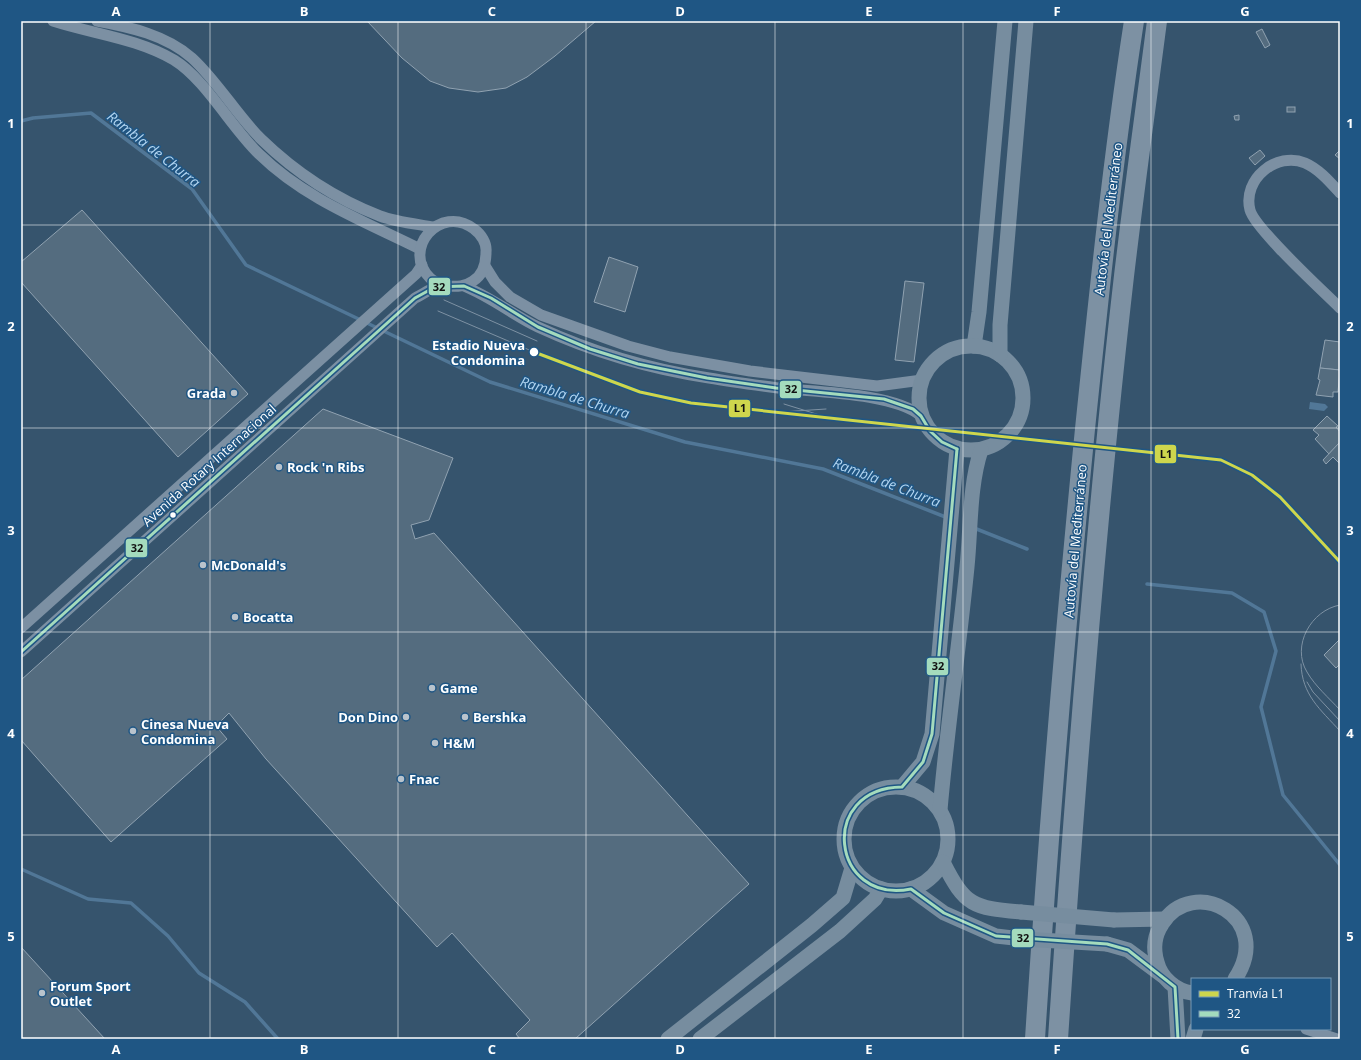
<svg xmlns="http://www.w3.org/2000/svg" width="1361" height="1060" viewBox="0 0 1361 1060" font-family="'Open Sans',sans-serif">
	<rect width="100%" height="100%" fill="#36546d"/>
	<polygon fill="#517797" points="1310,402 1325,404 1328,407 1324,411 1309,409"/>
	<g fill="none" stroke-linecap="round" stroke-linejoin="round">
		<g stroke="#517797" stroke-width="3.5">
			<polyline points="21,121 33,118 91,113 192,189 246,265 490,382 685,442 823,469 948,518"/>
			<polyline points="974,528 1027,549"/>
			<polyline points="1147,584 1232,593 1264,612 1276,651 1261,707 1283,795 1340,865"/>
			<polyline points="21,869 88,899 131,903 168,936 199,973 245,1002 278,1039"/>
		</g>
	</g>
	<g fill="#546c7f" stroke="#90a2b1">
		<polygon points="367,21 596,21 555,56 527,77 506,88 478,92 449,88 430,81 402,58"/>
		<polygon points="1262,29 1270,45 1265,48 1256,32"/>
		<rect x="1287" y="107" width="8" height="5"/>
		<polygon points="1239,115 1239,120 1235,120 1234,116"/>
		<polygon points="1260,150 1265,156 1255,165 1249,158"/>
		<polygon points="1340,150 1340,159 1335,155"/>
		<polygon points="82,210 248,394 178,457 21,282 21,262"/>
		<polygon points="609,257 638,267 625,312 594,302"/>
		<polygon points="905,281 924,283 914,362 895,360"/>
		<polygon points="1325,340 1340,342 1340,370 1320,368"/>
		<polygon points="1320,368 1340,370 1338,392 1333,392 1333,397 1316,395 1320,380 1318,379"/>
		<polygon points="323,409 453,458 429,520 411,525 415,539 434,533 749,884 575,1039 520,1039 516,1034 530,1020 452,933 437,947 266,759 229,713 216,726 227,739 111,842 21,740 21,680"/>
		<polygon points="1327,416 1338,426 1336,427 1340,432 1340,442 1329,454 1315,439 1319,435 1313,430"/>
		<polygon points="1340,442 1340,464 1333,457 1326,464 1323,460"/>
		<polygon points="1340,639 1340,664 1336,668 1324,655"/>
		<polygon points="21,947 105,1039 21,1039"/>
	</g>
	<g fill="none" stroke-linecap="round" stroke-linejoin="round">
		<g stroke="#7c90a3" stroke-width="11">
			<path d="M53,21C93,34 136,38 174,60C205,79 231,127 259,154C305,199 364,221 420,249"/>
			<path d="M97,21C130,27 166,35 192,58C218,82 236,114 261,139C295,172 336,199 380,216C396,222 416,224 433,227"/>
			<path d="M1340,193C1330,182 1319,169 1305,163C1277,151 1242,179 1250,210C1255,229 1322,290 1340,308"/>
			<polyline points="485,266 495,282 510,297 541,315 628,346 670,357 750,371 877,386 922,380"/>
			<path d="M464,286C491,297 513,315 538,327C592,352 650,369 709,378C732,382 755,385 778,388C814,392 895,393 921,416"/>
			<polyline points="21,628 416,274 422,265"/>
			<path d="M21,652L415,298C422,295 428,290 434,288C448,283 458,291 473,281C483,275 486,264 486,252C487,243 481,234 474,229C440,203 401,250 430,278C433,281 439,284 443,286"/>
			<polyline points="1306,1029 1337,1039"/>
		</g>
		<g stroke="#778d9f" stroke-width="15">
			<polyline points="974,346 979,312 1005,21"/>
			<circle cx="971" cy="398" r="52"/>
			<polyline points="1000,355 1000,325 1026,21"/>
			<circle cx="896" cy="839" r="52"/>
			<polyline points="902,787 923,762 932,734 957,449"/>
			<path d="M940,810C947,729 959,648 967,567C971,528 969,487 981,450"/>
			<path d="M943,862C965,906 973,908 1021,912"/>
			<polyline points="911,889 944,913 996,936 1023,939"/>
			<polyline points="1114,920 1165,919"/>
			<polyline points="1107,944 1128,950 1163,976"/>
			<polyline points="1175,987 1178,1039"/>
			<path d="M1192,993C1176,991 1161,978 1157,962C1153,949 1154,936 1162,924C1192,874 1276,917 1235,979"/>
			<polyline points="668,1039 812,925 843,898 852,868"/>
			<polyline points="700,1039 840,931 875,899 881,889"/>
			<polyline points="1193,1039 1196,1029"/>
		</g>
		<g stroke="#7d91a3" stroke-width="20">
			<path d="M1035,1039C1048,835 1065,632 1085,429C1099,293 1113,157 1134,21"/>
			<path d="M1058,1039C1075,784 1095,529 1124,276C1134,191 1146,106 1157,21"/>
		</g>
		<g stroke="#7d91a3" stroke-width="1">
			<polyline points="444,300 537,341"/>
			<polyline points="438,311 534,352"/>
			<polyline points="784,404 826,417"/>
			<polyline points="781,412 826,409"/>
			<path d="M1340,605C1311,610 1291,646 1307,672C1315,686 1329,698 1340,710"/>
			<path d="M1301,664C1302,695 1320,709 1340,731"/>
			<polyline points="1307,682 1313,692 1340,721"/>
		</g>
		<g stroke="#778d9f" stroke-width="15">
			<polyline points="1021,912 1114,920"/>
			<polyline points="1023,939 1107,944"/>
		</g>
		<defs>
			<g id="bus-1">
				<path d="M957,449L932,734L923,762L902,787C817,788 831,905 911,889L944,913L996,936L1107,944L1128,950L1175,987L1178,1039"/>
				<polyline points="21,652 415,298 435,287 464,286 491,298 538,327 590,349 638,364 707,378 776,388 884,399 913,409 921,416 930,431 942,442 957,449"/>
			</g>
		</defs>
		<use href="#bus-1" stroke="#1f5684" stroke-width="6"/>
		<use href="#bus-1" stroke="#a4dbbd" stroke-width="3"/>
		<defs>
			<polyline id="tram-1" points="534,352 640,392 691,403 1221,460 1252,475 1280,497 1340,562"/>
		</defs>
		<use href="#tram-1" stroke="#1f5684" stroke-width="6"/>
		<use href="#tram-1" stroke="#ced64d" stroke-width="3"/>
	</g>
	<path fill="none" stroke="#fff" stroke-width="1" stroke-opacity="0.55" d="M210,21V1039M398,21V1039M586,21V1039M775,21V1039M963,21V1039M1151,21V1039M21,225H1340M21,428H1340M21,632H1340M21,835H1340"/>
	<g fill="#fff" stroke="#1f5684" stroke-width="1.5">
		<circle cx="534" cy="352" r="5"/>
		<circle cx="173" cy="515" r="3.5"/>
	</g>
	<g fill="#b9c3cc" stroke="#1f5684" stroke-width="1.5">
		<circle cx="234" cy="393" r="4"/>
		<circle cx="279" cy="467" r="4"/>
		<circle cx="203" cy="565" r="4"/>
		<circle cx="235" cy="617" r="4"/>
		<circle cx="432" cy="688" r="4"/>
		<circle cx="406" cy="717" r="4"/>
		<circle cx="465" cy="717" r="4"/>
		<circle cx="133" cy="731" r="4"/>
		<circle cx="435" cy="743" r="4"/>
		<circle cx="401" cy="779" r="4"/>
		<circle cx="42" cy="993" r="4"/>
	</g>
	<g text-anchor="middle" dominant-baseline="central" stroke-width="3" stroke-linejoin="round" paint-order="stroke">
		<g font-size="13" fill="#fff" stroke="#1f5684">
			<text transform="translate(1108 219) rotate(-83)">Autovía del Mediterráneo</text>
			<text transform="translate(209 465) rotate(-42)">Avenida Rotary Internacional</text>
			<text transform="translate(1075 541) rotate(-85)">Autovía del Mediterráneo</text>
		</g>
		<g font-size="13" font-weight="bold" fill="#fff" stroke="#1f5684" text-anchor="end">
			<text x="525" y="345">Estadio Nueva<tspan x="525" dy="15">Condomina</tspan></text>
		</g>
		<g font-size="13" font-weight="bold" fill="#fff" stroke="#1f5684" text-anchor="start">
			<text x="226" y="393" text-anchor="end">Grada</text>
			<text x="287" y="467">Rock 'n Ribs</text>
			<text x="211" y="565">McDonald's</text>
			<text x="243" y="617">Bocatta</text>
			<text x="440" y="688">Game</text>
			<text x="398" y="717" text-anchor="end">Don Dino</text>
			<text x="473" y="717">Bershka</text>
			<text x="141" y="724">Cinesa Nueva<tspan x="141" dy="15">Condomina</tspan></text>
			<text x="443" y="743">H&amp;M</text>
			<text x="409" y="779">Fnac</text>
			<text x="50" y="986">Forum Sport<tspan x="50" dy="15">Outlet</tspan></text>
		</g>
		<g font-size="14" font-style="italic" fill="#b2d5f1" stroke="#1f5684">
			<text transform="translate(154 149) rotate(38)">Rambla de Churra</text>
			<text transform="translate(575 397) rotate(17)">Rambla de Churra</text>
			<text transform="translate(887 482) rotate(21)">Rambla de Churra</text>
		</g>
	</g>
	<g stroke="#1f5684" stroke-width="1.5">
		<rect x="428" y="277" width="23" height="19" rx="4" fill="#a4dbbd"/>
		<rect x="779" y="380" width="23" height="19" rx="4" fill="#a4dbbd"/>
		<rect x="728" y="399" width="23" height="19" rx="4" fill="#ced64d"/>
		<rect x="1154" y="444" width="23" height="20" rx="4" fill="#ced64d"/>
		<rect x="125" y="538" width="23" height="20" rx="4" fill="#a4dbbd"/>
		<rect x="926" y="657" width="23" height="19" rx="4" fill="#a4dbbd"/>
		<rect x="1011" y="928" width="23" height="20" rx="4" fill="#a4dbbd"/>
	</g>
	<g font-size="11" text-anchor="middle" font-weight="bold" fill="#111">
		<text x="439" y="291">32</text>
		<text x="791" y="393">32</text>
		<text x="740" y="412">L1</text>
		<text x="1166" y="458">L1</text>
		<text x="137" y="552">32</text>
		<text x="938" y="670">32</text>
		<text x="1023" y="942">32</text>
	</g>
	<rect width="1361" height="1060" fill="none" stroke="#1f5684" stroke-width="44"/>
	<rect x="1191" y="978" width="140" height="52" fill="#1f5684" stroke="#799ab5"/>
	<rect x="1199" y="991" width="20" height="6" fill="#ced64d" stroke="#799ab5"/>
	<text x="1227" y="998" font-size="12" fill="#ffffff">Tranvía L1</text>
	<rect x="1199" y="1011" width="20" height="6" fill="#a4dbbd" stroke="#799ab5"/>
	<text x="1227" y="1018" font-size="12" fill="#ffffff">32</text>
	<rect x="22" y="22" width="1317" height="1016" fill="none" stroke="#fff" stroke-width="1.5"/>
	<g font-size="13" text-anchor="middle" font-weight="bold" fill="#fff">
		<text x="116" y="16">A</text>
		<text x="304" y="16">B</text>
		<text x="492" y="16">C</text>
		<text x="680" y="16">D</text>
		<text x="869" y="16">E</text>
		<text x="1057" y="16">F</text>
		<text x="1245" y="16">G</text>
		<text x="11" y="128">1</text>
		<text x="1350" y="128">1</text>
		<text x="11" y="331">2</text>
		<text x="1350" y="331">2</text>
		<text x="11" y="535">3</text>
		<text x="1350" y="535">3</text>
		<text x="11" y="738">4</text>
		<text x="1350" y="738">4</text>
		<text x="11" y="941">5</text>
		<text x="1350" y="941">5</text>
		<text x="116" y="1054">A</text>
		<text x="304" y="1054">B</text>
		<text x="492" y="1054">C</text>
		<text x="680" y="1054">D</text>
		<text x="869" y="1054">E</text>
		<text x="1057" y="1054">F</text>
		<text x="1245" y="1054">G</text>
	</g>
</svg>
